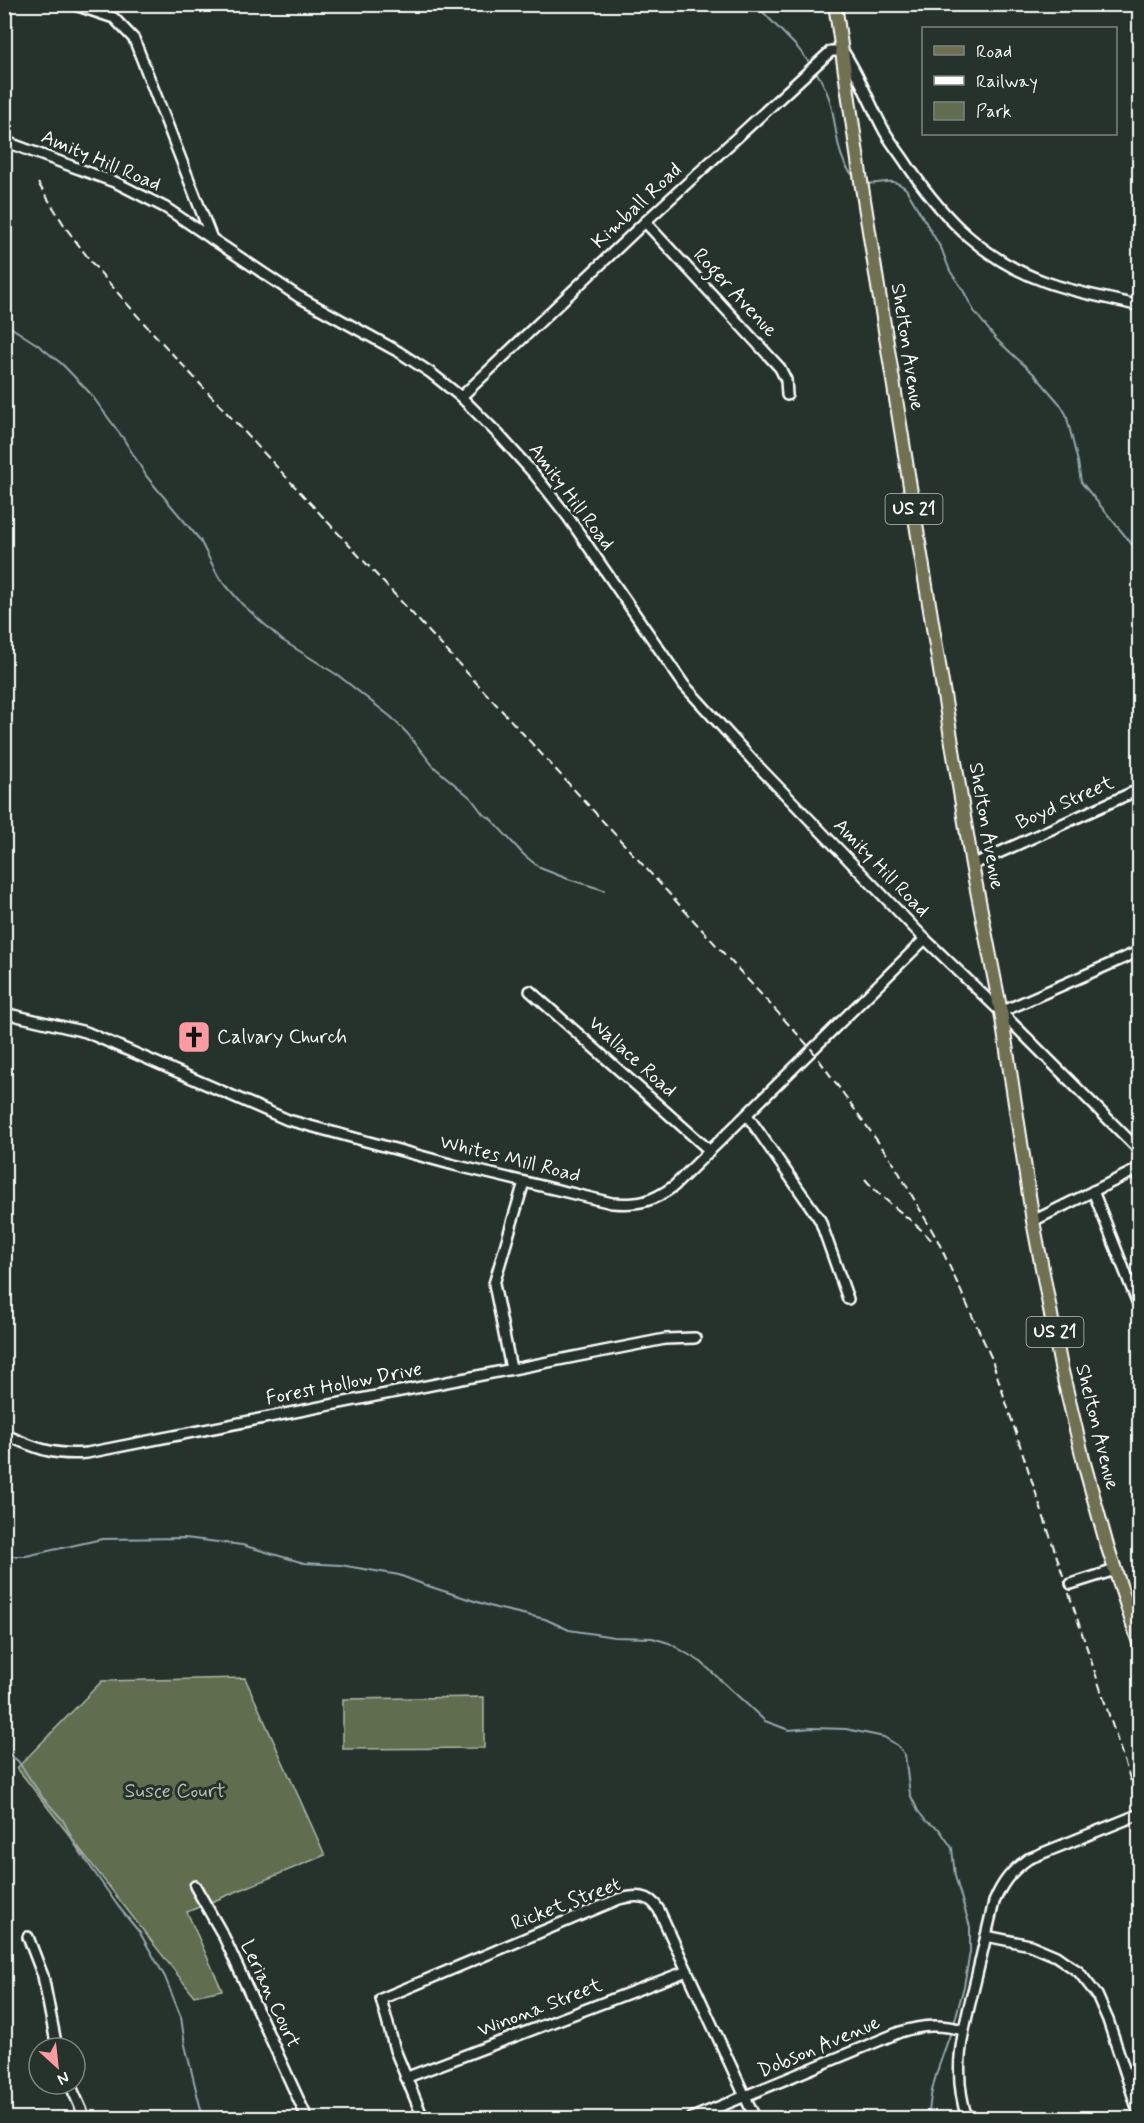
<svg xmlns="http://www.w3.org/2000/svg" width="1144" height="2123" viewBox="0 0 1144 2123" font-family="Mynerve,sans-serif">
	<rect width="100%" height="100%" fill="#26332d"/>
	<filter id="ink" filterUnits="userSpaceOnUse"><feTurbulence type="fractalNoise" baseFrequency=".0167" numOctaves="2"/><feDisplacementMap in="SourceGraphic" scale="12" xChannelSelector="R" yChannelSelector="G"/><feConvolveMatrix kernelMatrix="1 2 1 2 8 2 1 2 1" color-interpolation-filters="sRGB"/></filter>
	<g filter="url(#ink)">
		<g fill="#606e4f" stroke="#b0b6a7" stroke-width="1.5">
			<polygon points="245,1678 325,1855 187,1912 222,1990 194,1996 17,1768 102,1681"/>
			<polygon points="484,1697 484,1748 343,1749 343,1699"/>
		</g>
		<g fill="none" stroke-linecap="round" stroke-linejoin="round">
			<g stroke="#95a7ac" stroke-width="2">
				<polyline points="755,4 797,47 811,65"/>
				<path d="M815,70C823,82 829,94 832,109C837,131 837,164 857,179"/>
				<path d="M864,183C882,186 891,175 906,189L942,250L950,271L963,290L974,311L996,339L1035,375L1060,404L1066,414L1078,462L1081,482L1140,554"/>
				<polyline points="4,323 38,345 62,364 90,393 123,438 147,477 200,540 218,576 242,604 282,640 339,676 391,717 407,733 434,767 471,798 483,814 490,818 524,855 540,868 568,879 604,890"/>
				<polyline points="4,1556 26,1556 102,1539 185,1538 242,1545 304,1563 340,1565 399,1575 425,1585 496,1608 545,1619 569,1630 614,1637 652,1638 669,1643 701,1662 765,1721 789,1730 812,1728 846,1729 884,1737 897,1745 905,1755 910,1794 918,1811 926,1821 939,1829 952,1848 955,1876 970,1927 970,1952 964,1986 954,2024"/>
				<polyline points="4,1750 18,1761 43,1798 63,1820 76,1846 118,1906 140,1933 165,1977 181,2017 185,2045 203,2118"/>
				<path d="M929,2118C929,2087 942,2058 952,2029"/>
			</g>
			<defs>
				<g id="minor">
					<polyline points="78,6 114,18 134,39 212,239"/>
					<polyline points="4,141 117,183 166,208 299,297 399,352 431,373 461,397 499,435 535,475 568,517 684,685 755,763 925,939 1001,1012 1140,1151"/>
					<polyline points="645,222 780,368 786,380 787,395"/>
					<path d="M461,397L645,222L831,51H843C860,76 870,105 885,132C892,144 901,155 908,166C945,220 984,260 1046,282C1076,293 1109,298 1140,306"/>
					<polyline points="972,865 1140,789"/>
					<polyline points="530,991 710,1151"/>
					<polyline points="1001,1012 1140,951"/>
					<path d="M4,1013L86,1032L288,1120L454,1165L612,1203C639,1205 652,1202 674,1186L925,939"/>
					<polyline points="747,1115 820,1220 848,1299"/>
					<polyline points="1093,1191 1140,1309"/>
					<polyline points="1033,1221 1140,1168"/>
					<polyline points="511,1369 494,1284 524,1182"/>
					<path d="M4,1434C34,1448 54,1456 87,1453L665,1339L695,1338"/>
					<polyline points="1071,1584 1115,1570"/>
					<polyline points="195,1886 224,1937 307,2118"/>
					<polyline points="986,1936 1030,1945 1056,1956 1079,1972 1097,1995 1108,2020 1140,2117"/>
					<polyline points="28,1937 43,1976 57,2048"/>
					<polyline points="405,2078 687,1971"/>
					<polyline points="70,2084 85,2118"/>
					<path d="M423,2118L395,2050L381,1999L619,1899C636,1895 650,1894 659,1910L755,2118"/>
					<path d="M692,2118L900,2032C923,2025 940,2024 963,2030"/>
					<path d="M967,2118C952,2071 962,2034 974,1987C981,1959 987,1930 994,1902C1002,1883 1011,1871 1028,1859L1140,1814"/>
				</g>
				<polyline id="major" points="835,4 861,181 921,555 972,865 1001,1012 1033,1221 1061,1367 1084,1463 1106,1542 1140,1646"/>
			</defs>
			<use href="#minor" stroke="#fff" stroke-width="14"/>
			<use href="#major" stroke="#fff" stroke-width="16"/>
			<use href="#minor" stroke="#26332d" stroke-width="9"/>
			<use href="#major" stroke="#706f52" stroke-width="12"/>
			<g stroke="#fff" stroke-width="2" stroke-dasharray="9 4.5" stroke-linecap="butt">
				<polyline points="38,183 66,228 92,263 142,321 494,702 812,1050 894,1164 938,1241 991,1357 1140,1809"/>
				<path d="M865,1179C885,1203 912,1218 932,1241"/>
			</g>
		</g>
	</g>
	<defs>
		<symbol id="church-square" viewBox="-11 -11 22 22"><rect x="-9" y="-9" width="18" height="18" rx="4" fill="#ff9aa2" stroke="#26332d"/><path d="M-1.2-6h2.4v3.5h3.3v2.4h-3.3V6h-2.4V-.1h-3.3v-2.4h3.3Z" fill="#111"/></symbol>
	</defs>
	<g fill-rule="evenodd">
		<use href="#church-square" x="175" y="1018" width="38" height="38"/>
	</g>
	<g text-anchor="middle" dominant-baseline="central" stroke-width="6" stroke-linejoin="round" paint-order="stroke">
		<g fill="#26332d" stroke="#bec2c0" stroke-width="1.5">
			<rect x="885.5" y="494" width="57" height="30" rx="4.5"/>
			<rect x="1026.5" y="1317" width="57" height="30" rx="4.5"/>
		</g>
		<g font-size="18" font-weight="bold" fill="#fff">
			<text x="914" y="509">US 21</text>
			<text x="1055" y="1332">US 21</text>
		</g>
		<g font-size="20" fill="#fff" stroke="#26332d">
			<text transform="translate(101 161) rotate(23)">Amity Hill Road</text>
			<text transform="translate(637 206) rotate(-43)">Kimball Road</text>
			<text transform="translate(735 293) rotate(47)">Roger Avenue</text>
			<text transform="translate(907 347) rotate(81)">Shelton Avenue</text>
			<text transform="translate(571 497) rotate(53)">Amity Hill Road</text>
			<text transform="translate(1065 803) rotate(-24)">Boyd Street</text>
			<text transform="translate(986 826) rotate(80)">Shelton Avenue</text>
			<text transform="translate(881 868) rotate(46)">Amity Hill Road</text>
			<text transform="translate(632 1057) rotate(42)">Wallace Road</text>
			<text transform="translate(510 1159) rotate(14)">Whites Mill Road</text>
			<text transform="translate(344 1384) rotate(-11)">Forest Hollow Drive</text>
			<text transform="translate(1097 1427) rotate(76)">Shelton Avenue</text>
			<text transform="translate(566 1904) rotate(-21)">Ricket Street</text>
			<text transform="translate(270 1994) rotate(65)">Lerian Court</text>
			<text transform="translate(540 2008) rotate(-21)">Winona Street</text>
			<text transform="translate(819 2047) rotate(-23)">Dobson Avenue</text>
		</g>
		<g font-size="20" fill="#fff" stroke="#26332d" text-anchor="start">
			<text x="217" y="1037">Calvary Church</text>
		</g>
		<g font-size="20" fill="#b7beb0" stroke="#26332d">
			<text x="175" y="1791">Susce Court</text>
		</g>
	</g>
	<rect width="1144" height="2123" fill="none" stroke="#26332d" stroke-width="24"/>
	<rect x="12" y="12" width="1120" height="2099" fill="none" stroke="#fff" stroke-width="2" filter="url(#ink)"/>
	<rect x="922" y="27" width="195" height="108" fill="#26332d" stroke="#7d8581" stroke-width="1.5"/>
	<rect x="934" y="46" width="30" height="9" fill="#706f52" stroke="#7d8581" stroke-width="1.5"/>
	<text x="976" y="57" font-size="18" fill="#ffffff">Road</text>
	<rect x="934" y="76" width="30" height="9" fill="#ffffff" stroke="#7d8581" stroke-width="1.5"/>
	<text x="976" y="87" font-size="18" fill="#ffffff">Railway</text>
	<rect x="934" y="102" width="30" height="18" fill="#606e4f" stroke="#7d8581" stroke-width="1.5"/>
	<text x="976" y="117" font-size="18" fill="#ffffff">Park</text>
	<g transform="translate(57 2066) rotate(153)"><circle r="28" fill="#26332d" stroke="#7d8581" stroke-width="1.5"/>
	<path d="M0-4.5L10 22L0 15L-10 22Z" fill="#ff9aa2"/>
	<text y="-9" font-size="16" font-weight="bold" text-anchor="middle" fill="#ffffff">N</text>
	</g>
</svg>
